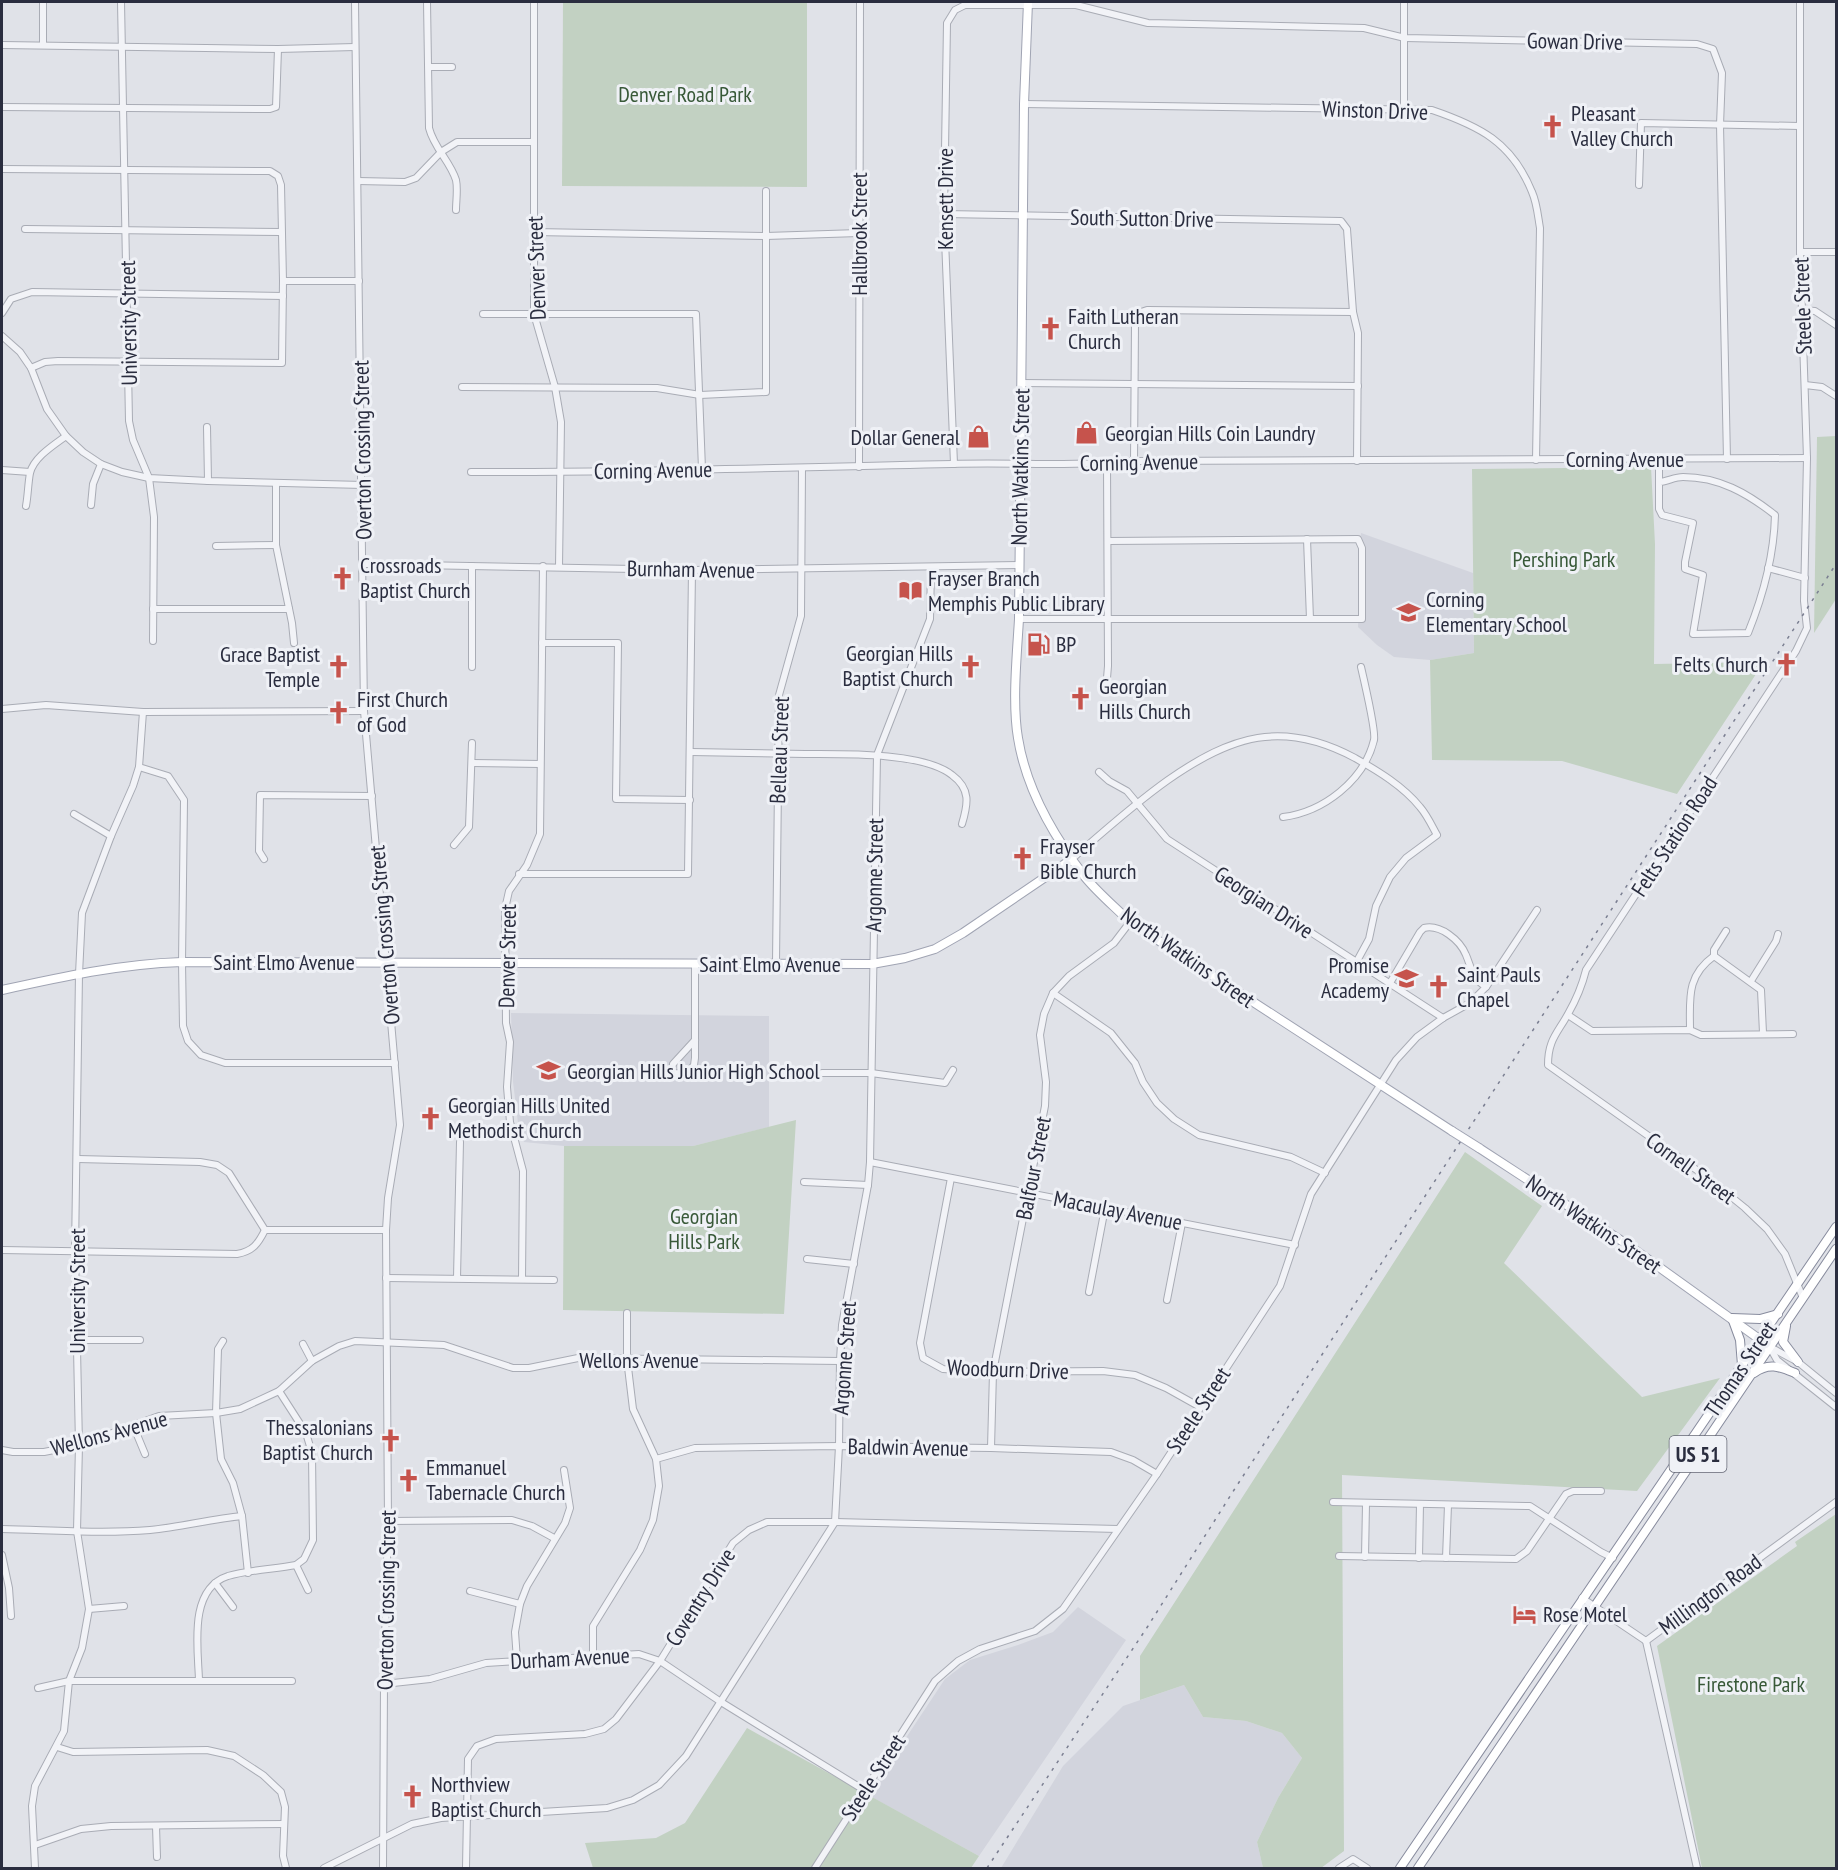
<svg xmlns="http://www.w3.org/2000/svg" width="1838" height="1870" viewBox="0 0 1838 1870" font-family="'PT Sans Narrow',sans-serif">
	<rect width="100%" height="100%" fill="#e0e2e8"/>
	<g fill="#d2d4dd">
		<polygon points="1361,533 1473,573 1474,653 1430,660 1394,657 1377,645 1358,627"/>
		<polygon points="511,1013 769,1016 769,1127 693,1146 564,1146 524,1142 519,1131 513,1082"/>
		<polygon points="1078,1607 1126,1640 979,1856 868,1795 945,1679 970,1660 1018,1645 1053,1632"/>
		<polygon points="1184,1685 1203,1717 1246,1721 1282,1733 1302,1758 1278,1798 1257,1842 1263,1868 1001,1868 1063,1766 1123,1706"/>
	</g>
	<g fill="#c2d1c2">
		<polygon points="563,2 807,2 807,187 562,186"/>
		<polygon points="1836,436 1836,599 1814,633 1817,437"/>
		<polygon points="1651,467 1655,544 1654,664 1764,662 1677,794 1562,761 1432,760 1430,660 1474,653 1472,469"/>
		<polygon points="796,1120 784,1314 563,1310 564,1146 693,1146"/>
		<polygon points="1465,1152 1542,1206 1504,1263 1642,1397 1720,1378 1637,1491 1342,1475 1344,1851 1321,1868 1263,1868 1257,1842 1278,1798 1302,1758 1282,1733 1246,1721 1203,1717 1184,1685 1140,1700 1140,1656"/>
		<polygon points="1836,1514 1836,1868 1702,1868 1657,1646 1797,1546 1795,1542"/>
		<polygon points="747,1728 979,1856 971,1868 593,1868 585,1843 656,1838 685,1823"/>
	</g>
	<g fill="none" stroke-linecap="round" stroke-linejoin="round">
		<defs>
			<g id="minor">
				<polyline points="121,2 129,421 133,440 149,478 154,517 153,641"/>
				<polyline points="355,2 364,711 400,1125 388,1198 386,1230 388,1521 384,1684 383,1868"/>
				<path d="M427,2L429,128C434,148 450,161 456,180C458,189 456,201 456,210"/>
				<polyline points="534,2 534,314 555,387 561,422 559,567"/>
				<polyline points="1404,2 1404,108"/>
				<path d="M1800,2V252L1807,458L1804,601L1807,628L1796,651L1586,970C1582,986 1576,1000 1568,1014C1557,1034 1548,1040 1548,1065L1708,1178L1745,1208L1767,1229L1785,1254L1803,1298"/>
				<polyline points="43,44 43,2"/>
				<polyline points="2,45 278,49 355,47"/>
				<polyline points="430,67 452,67"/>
				<path d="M1024,104L1432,110C1479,126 1512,142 1532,192C1537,203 1538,217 1540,228L1536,460"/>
				<polyline points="2,107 270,109 276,107 278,49"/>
				<polyline points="2,169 270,171 278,176 281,185 283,281 282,363 58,361 45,362 31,368"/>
				<polyline points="358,181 405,182 416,178 441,152 457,142 534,142"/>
				<polyline points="1639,185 1641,123 1799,126"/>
				<polyline points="944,214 1341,221 1347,229 1353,312 1358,333 1357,461"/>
				<polyline points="25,229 281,232"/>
				<polyline points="534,232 766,236 859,233"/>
				<polyline points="1800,252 1836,252"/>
				<polyline points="283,281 359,281"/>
				<polyline points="1802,310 1815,311 1836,325"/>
				<polyline points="2,313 11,299 32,292 283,296"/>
				<polyline points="483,314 696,314 702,469"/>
				<polyline points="2,336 20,352 31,368 47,409 66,436 83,452 101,464 122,472 149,478 208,481 363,485"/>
				<polyline points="1021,383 1358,386"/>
				<polyline points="1805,385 1822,387 1836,396"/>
				<polyline points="462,387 657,388 700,395 766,392 766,191"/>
				<polyline points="207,427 208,481"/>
				<path d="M1659,459V509L1662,515L1693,523L1685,562V569L1703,575L1693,634L1748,633C1763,596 1774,554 1775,515C1747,493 1719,477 1683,477C1675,477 1668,481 1660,482"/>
				<polyline points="1134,461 1135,324 1138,313 1147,310 1353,312"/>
				<polyline points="954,464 944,214 947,23 955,10 965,5 1076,5 1148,23 1364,28 1405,38 1697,44 1713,49 1722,73 1720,125 1727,459"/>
				<polyline points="859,467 860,2"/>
				<polyline points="2,470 30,472"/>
				<path d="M471,472C631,473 792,467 952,464C1013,462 1073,467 1134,461L1807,458"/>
				<polyline points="276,483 276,545 292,623 294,643"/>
				<polyline points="91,505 93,484 101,464"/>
				<path d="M26,506C28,495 28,484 30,473C34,457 54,445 66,436"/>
				<polyline points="1307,539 1310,619"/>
				<polyline points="216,546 276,545"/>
				<polyline points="363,564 692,570 1019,565"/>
				<polyline points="472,566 472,667"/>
				<polyline points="1768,568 1805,578"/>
				<polyline points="153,609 289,609"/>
				<polyline points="1019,619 1362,619 1362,548 1358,539 1108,541"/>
				<polyline points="542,643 618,643 616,799 690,800"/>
				<polyline points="1106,690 1108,666 1107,463"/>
				<polyline points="2,709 46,705 143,712 364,711"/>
				<path d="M691,752C729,753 767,753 805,754C843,754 923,752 952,775C971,789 968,804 962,824"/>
				<polyline points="472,763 540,764"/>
				<polyline points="139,767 168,776 184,800 182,962 183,1026 188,1041 201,1055 225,1063 395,1063"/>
				<polyline points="1099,772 1109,781 1127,791 1167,839 1443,1018"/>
				<polyline points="74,814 111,836"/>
				<path d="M1283,817C1323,812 1364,781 1374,740C1376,731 1364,680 1361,667"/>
				<polyline points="454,845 469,827 472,743"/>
				<polyline points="264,859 259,851 260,795 372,796"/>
				<path d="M1072,859C1103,832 1134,804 1168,780C1231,736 1282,719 1355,758C1378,771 1403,786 1420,807C1427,815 1432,826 1437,835L1406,858L1390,877L1376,906L1369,939L1357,961"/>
				<polyline points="519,874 688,874 692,570"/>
				<polyline points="1714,956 1761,990 1763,1033"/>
				<polyline points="776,963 779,695 801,616 802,468"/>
				<polyline points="695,964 695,1058 694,1065 687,1074 675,1073 672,1071 673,1064 695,1040"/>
				<polyline points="1751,981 1776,941 1778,934"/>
				<path d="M1390,983L1420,932L1424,928C1440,924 1460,940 1466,955C1469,962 1471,970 1475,977C1477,981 1482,984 1486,987"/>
				<polyline points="1053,993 1111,1033 1135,1063 1143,1082 1157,1103 1174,1119 1199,1135 1291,1157 1325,1173"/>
				<polyline points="1568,1015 1592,1031 1690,1030 1701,1035 1793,1034"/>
				<path d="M1690,1030C1690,999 1686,976 1714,956V950L1726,931"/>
				<polyline points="822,1073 871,1073 945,1083 953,1070"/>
				<polyline points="78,1159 200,1162 217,1165 229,1173 265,1230"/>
				<polyline points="870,1162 1295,1245"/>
				<polyline points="951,1178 920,1343 923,1358 943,1369 993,1372 1103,1371 1135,1375 1166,1388 1200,1407"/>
				<polyline points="804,1182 868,1185"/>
				<path d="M2,1250L237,1254C253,1251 258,1244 265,1230H386"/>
				<polyline points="807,1259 854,1264"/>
				<polyline points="386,1278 554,1280"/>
				<polyline points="457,1278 460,1142"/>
				<polyline points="522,1279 523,1171 510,1122 507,1087 510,1042 506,1023 505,909 509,891 527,865 540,834 543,566"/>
				<polyline points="1089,1292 1105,1208"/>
				<polyline points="1167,1300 1182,1223"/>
				<polyline points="77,1340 140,1340"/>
				<polyline points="223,1341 218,1349 216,1413 221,1459 233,1483 242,1516 248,1573"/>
				<polyline points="303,1344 312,1361"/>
				<polyline points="1769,1346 1777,1360 1836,1407"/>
				<polyline points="1770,1347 1798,1362 1836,1393"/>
				<polyline points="133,1425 145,1454"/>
				<polyline points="991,1448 993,1372 1045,1106 1046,1082 1040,1035 1044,1014 1053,993 1069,976 1114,943 1130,922"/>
				<polyline points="2,1450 13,1452 44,1452 79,1445 159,1416 216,1413 240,1409 279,1391 312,1361 339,1346 355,1341 444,1345 513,1368 529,1368 578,1358 840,1361"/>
				<polyline points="656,1459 695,1448 839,1446 991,1448 1111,1452 1133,1460 1157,1474"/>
				<polyline points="1333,1502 1530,1506 1601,1552 1613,1558"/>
				<polyline points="388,1521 512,1520 532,1526 554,1538"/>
				<path d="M2,1529C51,1530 101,1534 150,1530C181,1527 211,1519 242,1516"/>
				<polyline points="2,1555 9,1588 11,1616"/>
				<polyline points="1339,1556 1516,1559 1527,1551 1566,1494 1573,1491 1601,1491"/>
				<polyline points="1365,1557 1366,1504"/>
				<polyline points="1419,1558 1420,1504"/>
				<polyline points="1446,1558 1448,1505"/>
				<polyline points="296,1565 308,1590"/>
				<polyline points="215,1583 233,1607"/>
				<polyline points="470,1591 520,1604"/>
				<polyline points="1582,1598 1646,1641"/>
				<polyline points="89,1609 124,1606"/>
				<polyline points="1646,1641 1836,1502"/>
				<polyline points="1646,1641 1697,1868"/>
				<polyline points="593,1655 593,1626 640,1550 653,1520 659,1486 656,1459 633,1409 627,1359 627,1313"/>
				<polyline points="517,1660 515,1632 520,1604 527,1586 565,1523 570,1508 564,1470"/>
				<path d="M199,1680C198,1648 188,1589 228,1576C249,1570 274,1569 296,1565L304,1559L313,1540L312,1453L306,1433L279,1391"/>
				<polyline points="384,1684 430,1679 486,1663 639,1654 660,1661 721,1702 864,1790"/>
				<polyline points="38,1688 69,1681 292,1681"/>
				<polyline points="57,1747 73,1752 207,1750 234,1756 263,1775 281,1792 285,1807 283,1856 286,1868"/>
				<polyline points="156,1826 157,1857"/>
				<polyline points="35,1845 81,1829 111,1826 284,1824"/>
				<polyline points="35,1868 32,1806 35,1786 64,1731 69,1681 82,1648 89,1609 77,1531 79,1445 75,1251 79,974 82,913 111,836 133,786 139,767 143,712"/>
				<polyline points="324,1868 412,1824 441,1818 607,1808 633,1800 659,1785 686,1756 835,1522 839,1446 840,1361 842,1325 868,1185 870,1162 877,755 930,619 931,568"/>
				<polyline points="466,1868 468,1759 477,1746 496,1739 585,1734 604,1729 616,1719 660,1661 733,1543 749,1530 767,1522 835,1522 1118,1529"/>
				<polyline points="815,1868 935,1681 958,1661 980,1649 1035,1631 1063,1609 1157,1474 1280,1286 1311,1194 1396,1060 1417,1037 1443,1018 1470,1003 1486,987 1537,910"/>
				<polyline points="1339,1868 1353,1859 1367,1868"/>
			</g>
			<g id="major">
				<path d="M1028,2L1024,104L1019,619C1017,654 1012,703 1018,738C1026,788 1054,837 1085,877C1098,893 1115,907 1130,922L1452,1131"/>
				<path d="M2,990C61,977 120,964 182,962L872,964L905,958L935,949L963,933L1072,859"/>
				<polyline points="1479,1148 1631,1247 1769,1346"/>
			</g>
			<g id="highway">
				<polyline points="1786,1326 1783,1342 1798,1362"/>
				<polyline points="1742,1365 1740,1340 1732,1318 1760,1319 1778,1314"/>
				<path d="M1754,1373C1769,1362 1780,1367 1795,1373"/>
				<polyline points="1400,1868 1836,1227"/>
				<polyline points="1418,1868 1836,1249"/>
			</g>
		</defs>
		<use href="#minor" stroke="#a9acb5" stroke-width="8"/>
		<use href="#major" stroke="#a0a4b3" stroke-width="10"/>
		<use href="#highway" stroke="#888c9e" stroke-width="10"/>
		<use href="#minor" stroke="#f2f3f7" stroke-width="6"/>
		<use href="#major" stroke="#fff" stroke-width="8"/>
		<use href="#highway" stroke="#fff" stroke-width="8"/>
		<polyline stroke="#7a7e91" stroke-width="1.5" stroke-dasharray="3 6" stroke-linecap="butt" points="987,1868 1148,1626 1234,1490 1836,564"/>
		<defs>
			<polyline id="major-bridge" points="1452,1131 1479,1148"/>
		</defs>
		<use href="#major-bridge" stroke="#a0a4b3" stroke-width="10" stroke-linecap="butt"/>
		<use href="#major-bridge" stroke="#fff" stroke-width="8"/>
	</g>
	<defs>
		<symbol id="church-bare" viewBox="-9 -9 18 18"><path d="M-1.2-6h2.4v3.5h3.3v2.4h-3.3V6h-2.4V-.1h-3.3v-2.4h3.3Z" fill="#c6534c" stroke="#eff1f6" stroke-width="2.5" paint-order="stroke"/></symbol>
		<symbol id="shop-bare" viewBox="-9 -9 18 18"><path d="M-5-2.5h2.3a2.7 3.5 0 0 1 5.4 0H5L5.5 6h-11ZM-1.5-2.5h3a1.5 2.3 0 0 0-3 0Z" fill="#c6534c" stroke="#eff1f6" stroke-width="2.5" paint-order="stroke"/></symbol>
		<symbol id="library-bare" viewBox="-9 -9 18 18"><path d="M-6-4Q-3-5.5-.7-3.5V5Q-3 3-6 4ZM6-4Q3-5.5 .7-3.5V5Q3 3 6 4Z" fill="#c6534c" stroke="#eff1f6" stroke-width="2.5" paint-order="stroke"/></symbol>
		<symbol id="school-bare" viewBox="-9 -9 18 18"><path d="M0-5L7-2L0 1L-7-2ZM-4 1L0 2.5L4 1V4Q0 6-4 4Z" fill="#c6534c" stroke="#eff1f6" stroke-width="2.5" paint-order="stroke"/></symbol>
		<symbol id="fuel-bare" viewBox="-9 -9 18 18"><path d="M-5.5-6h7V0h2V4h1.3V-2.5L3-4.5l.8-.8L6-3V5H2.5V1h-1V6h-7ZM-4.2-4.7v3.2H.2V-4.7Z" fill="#c6534c" stroke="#eff1f6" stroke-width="2.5" paint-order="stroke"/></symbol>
		<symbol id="hotel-bare" viewBox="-9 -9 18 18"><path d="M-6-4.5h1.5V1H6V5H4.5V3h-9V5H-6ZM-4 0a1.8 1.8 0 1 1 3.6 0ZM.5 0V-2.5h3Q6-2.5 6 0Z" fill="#c6534c" stroke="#eff1f6" stroke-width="2.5" paint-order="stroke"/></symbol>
	</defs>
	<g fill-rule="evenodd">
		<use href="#church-bare" x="1536" y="110" width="33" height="33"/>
		<use href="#church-bare" x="1034" y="312" width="33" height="33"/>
		<use href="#shop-bare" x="1070" y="416" width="33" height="33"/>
		<use href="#shop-bare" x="962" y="420" width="33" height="33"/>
		<use href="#church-bare" x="326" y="562" width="33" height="33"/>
		<use href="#library-bare" x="894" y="574" width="33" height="33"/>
		<use href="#school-bare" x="1392" y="596" width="33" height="33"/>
		<use href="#fuel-bare" x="1022" y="628" width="33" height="33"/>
		<use href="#church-bare" x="1770" y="648" width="33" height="33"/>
		<use href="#church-bare" x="954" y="650" width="33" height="33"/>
		<use href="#church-bare" x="322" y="650" width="33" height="33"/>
		<use href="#church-bare" x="1064" y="682" width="33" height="33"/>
		<use href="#church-bare" x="322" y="696" width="33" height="33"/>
		<use href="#church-bare" x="1006" y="842" width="33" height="33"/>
		<use href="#school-bare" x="1390" y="962" width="33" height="33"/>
		<use href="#church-bare" x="1422" y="970" width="33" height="33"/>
		<use href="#school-bare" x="532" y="1054" width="33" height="33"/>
		<use href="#church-bare" x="414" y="1102" width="33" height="33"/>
		<use href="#church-bare" x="374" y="1424" width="33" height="33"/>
		<use href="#church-bare" x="392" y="1464" width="33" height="33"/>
		<use href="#hotel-bare" x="1508" y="1598" width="33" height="33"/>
		<use href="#church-bare" x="396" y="1780" width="33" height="33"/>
	</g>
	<g text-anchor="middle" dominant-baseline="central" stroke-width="6" stroke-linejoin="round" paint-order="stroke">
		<rect fill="#eff1f6" stroke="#656876" stroke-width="1.5" x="1669.5" y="1436" width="57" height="36" rx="4.5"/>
		<g font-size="21" font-weight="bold" fill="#2a2d3f">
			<text x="1698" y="1454">US 51</text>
		</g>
		<g font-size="22" fill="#2a2d3f" stroke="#eff1f6">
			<text transform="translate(1575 41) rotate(1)">Gowan Drive</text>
			<text transform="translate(1375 110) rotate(2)">Winston Drive</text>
			<text transform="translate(945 199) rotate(-90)">Kensett Drive</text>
			<text transform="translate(1142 218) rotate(1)">South Sutton Drive</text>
			<text transform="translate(859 234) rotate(-90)">Hallbrook Street</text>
			<text transform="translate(536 268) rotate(-92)">Denver Street</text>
			<text transform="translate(1802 306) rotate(-92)">Steele Street</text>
			<text transform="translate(128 323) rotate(-91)">University Street</text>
			<text transform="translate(362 450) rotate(-91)">Overton Crossing Street</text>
			<text x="1625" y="459">Corning Avenue</text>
			<text transform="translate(1139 462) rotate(-1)">Corning Avenue</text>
			<text transform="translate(1020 467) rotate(-89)">North Watkins Street</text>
			<text transform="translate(653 470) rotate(-1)">Corning Avenue</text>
			<text transform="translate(691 569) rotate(1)">Burnham Avenue</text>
			<text transform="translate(779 750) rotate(-88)">Belleau Street</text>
			<text transform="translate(1674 836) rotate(-57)">Felts Station Road</text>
			<text transform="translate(874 875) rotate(-89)">Argonne Street</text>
			<text transform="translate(1264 902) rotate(33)">Georgian Drive</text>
			<text transform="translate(384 935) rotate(-95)">Overton Crossing Street</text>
			<text transform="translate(507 956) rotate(-89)">Denver Street</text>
			<text transform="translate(1188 957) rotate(35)">North Watkins Street</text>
			<text x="284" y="962">Saint Elmo Avenue</text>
			<text x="770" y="964">Saint Elmo Avenue</text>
			<text transform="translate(1033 1168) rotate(-79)">Balfour Street</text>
			<text transform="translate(1691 1168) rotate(36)">Cornell Street</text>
			<text transform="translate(1118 1210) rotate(11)">Macaulay Avenue</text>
			<text transform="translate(1594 1224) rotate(34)">North Watkins Street</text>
			<text transform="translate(77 1291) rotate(-90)">University Street</text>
			<text transform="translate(844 1358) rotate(-86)">Argonne Street</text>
			<text x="639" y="1360">Wellons Avenue</text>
			<text transform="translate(1008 1369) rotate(2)">Woodburn Drive</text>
			<text transform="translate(1740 1369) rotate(-56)">Thomas Street</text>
			<text transform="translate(1198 1410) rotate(-57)">Steele Street</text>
			<text transform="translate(109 1433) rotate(-15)">Wellons Avenue</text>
			<text transform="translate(908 1447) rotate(1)">Baldwin Avenue</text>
			<text transform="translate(1710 1594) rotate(-36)">Millington Road</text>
			<text transform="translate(700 1597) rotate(-58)">Coventry Drive</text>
			<text transform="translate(386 1600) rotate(-89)">Overton Crossing Street</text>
			<text transform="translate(570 1658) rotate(-3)">Durham Avenue</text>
			<text transform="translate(873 1777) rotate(-57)">Steele Street</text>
		</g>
		<g font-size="22" fill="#385938" stroke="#eff1f6">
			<text x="685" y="94">Denver Road Park</text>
			<text x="1564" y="559">Pershing Park</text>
			<text x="704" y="1216">Georgian<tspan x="704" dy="25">Hills Park</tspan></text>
			<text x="1751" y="1684">Firestone Park</text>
		</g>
		<g font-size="22" fill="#2a2d3f" stroke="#eff1f6" text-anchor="start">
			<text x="1571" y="113">Pleasant<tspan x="1571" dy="25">Valley Church</tspan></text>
			<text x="1068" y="316">Faith Lutheran<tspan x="1068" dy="25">Church</tspan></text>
			<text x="1105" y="433">Georgian Hills Coin Laundry</text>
			<text x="960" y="437" text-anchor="end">Dollar General</text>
			<text x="360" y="565">Crossroads<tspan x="360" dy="25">Baptist Church</tspan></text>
			<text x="928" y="578">Frayser Branch<tspan x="928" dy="25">Memphis Public Library</tspan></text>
			<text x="1426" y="599">Corning<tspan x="1426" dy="25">Elementary School</tspan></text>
			<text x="1056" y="644">BP</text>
			<text x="953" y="653" text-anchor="end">Georgian Hills<tspan x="953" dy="25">Baptist Church</tspan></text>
			<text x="320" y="654" text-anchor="end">Grace Baptist<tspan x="320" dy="25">Temple</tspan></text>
			<text x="1768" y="664" text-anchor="end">Felts Church</text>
			<text x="1099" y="686">Georgian<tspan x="1099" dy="25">Hills Church</tspan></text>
			<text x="357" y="699">First Church<tspan x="357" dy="25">of God</tspan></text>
			<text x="1040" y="846">Frayser<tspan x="1040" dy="25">Bible Church</tspan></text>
			<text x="1389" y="965" text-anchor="end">Promise<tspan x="1389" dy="25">Academy</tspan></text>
			<text x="1457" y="974">Saint Pauls<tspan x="1457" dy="25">Chapel</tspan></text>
			<text x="567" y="1071">Georgian Hills Junior High School</text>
			<text x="448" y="1105">Georgian Hills United<tspan x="448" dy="25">Methodist Church</tspan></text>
			<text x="373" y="1427" text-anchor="end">Thessalonians<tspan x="373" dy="25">Baptist Church</tspan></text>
			<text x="426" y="1467">Emmanuel<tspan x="426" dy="25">Tabernacle Church</tspan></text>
			<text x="1543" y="1614">Rose Motel</text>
			<text x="431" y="1784">Northview<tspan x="431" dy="25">Baptist Church</tspan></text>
		</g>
	</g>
	<rect width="1838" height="1870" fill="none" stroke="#2a2d3f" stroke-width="6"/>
</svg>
